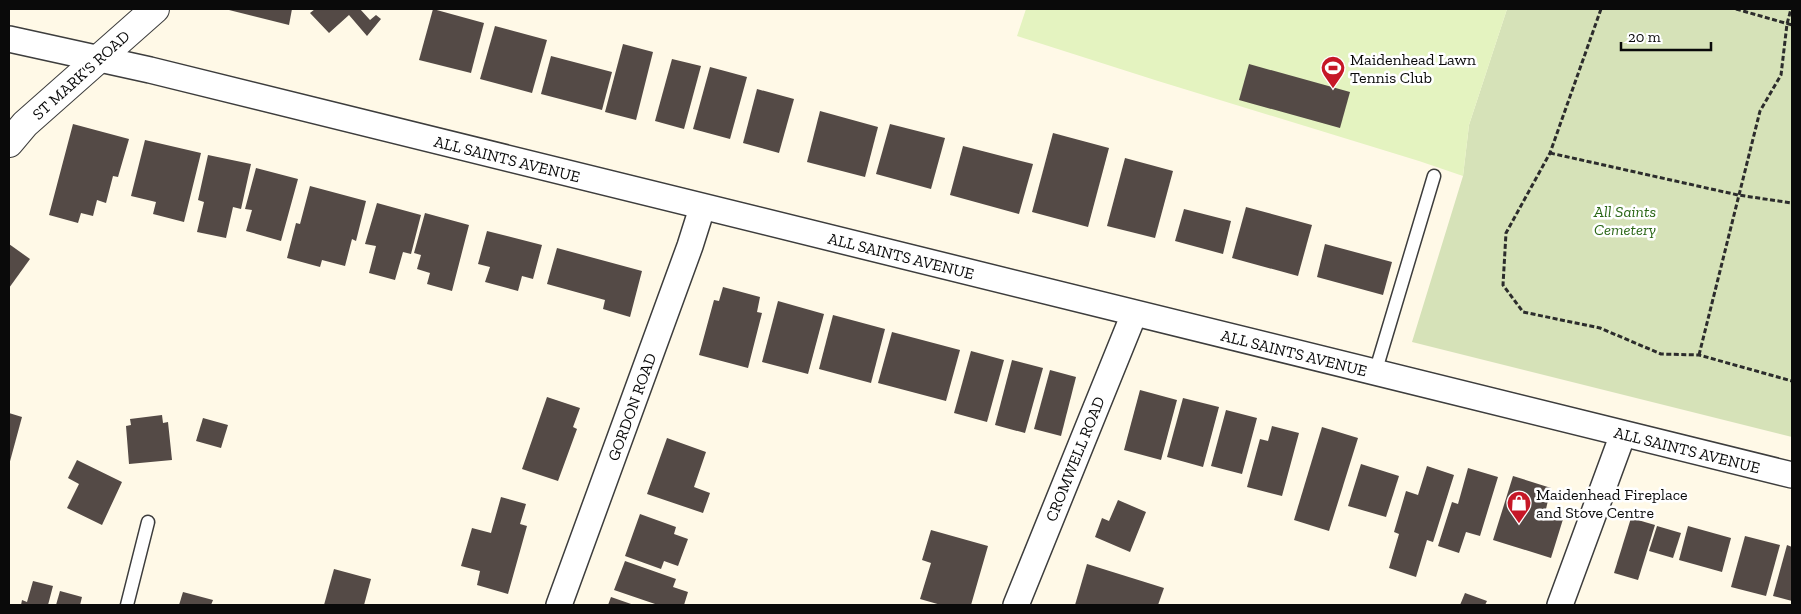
<svg xmlns="http://www.w3.org/2000/svg" width="1801" height="614" viewBox="0 0 1801 614" font-family="'Zilla Slab',serif">
	<rect width="100%" height="100%" fill="#fff9e7"/>
	<polygon fill="#d6e2b8" points="1507,9 1792,9 1792,437 1412,342 1463,176 1469,125"/>
	<polygon fill="#e4f3c0" points="1026,9 1507,9 1469,125 1463,176 1419,161 1158,81 1017,36"/>
	<g fill="#544a46">
		<polygon points="225,9 292,9 289,25"/>
		<polygon points="315,9 360,9 370,20 376,15 381,19 367,36 349,15 329,33 310,13"/>
		<polygon points="433,9 484,23 471,73 419,60"/>
		<polygon points="495,26 547,40 532,93 480,79"/>
		<polygon points="623,44 653,52 636,120 605,112"/>
		<polygon points="551,56 612,72 602,110 541,94"/>
		<polygon points="672,59 701,66 684,129 655,121"/>
		<polygon points="1249,64 1350,92 1340,128 1239,100"/>
		<polygon points="710,67 747,77 730,139 693,129"/>
		<polygon points="757,89 794,99 779,153 743,143"/>
		<polygon points="820,111 878,127 865,177 807,162"/>
		<polygon points="73,124 129,139 118,177 113,176 106,203 97,200 93,216 81,213 78,223 49,215"/>
		<polygon points="890,124 945,138 931,189 876,174"/>
		<polygon points="1053,133 1109,148 1088,227 1032,212"/>
		<polygon points="145,140 201,153 184,222 153,214 156,202 131,196"/>
		<polygon points="963,146 1033,164 1019,214 950,195"/>
		<polygon points="208,155 251,164 241,209 233,207 226,238 197,232 204,202 198,200"/>
		<polygon points="1125,158 1173,171 1155,238 1107,226"/>
		<polygon points="256,168 298,179 281,241 246,231 252,210 245,209"/>
		<polygon points="310,186 366,201 356,241 352,239 345,266 322,260 320,267 287,258 296,223 300,224"/>
		<polygon points="377,203 421,215 411,254 403,252 395,280 369,273 376,246 365,244"/>
		<polygon points="1246,207 1312,225 1298,276 1232,258"/>
		<polygon points="1184,209 1231,221 1223,254 1175,241"/>
		<polygon points="425,213 469,225 452,291 427,284 430,273 417,269 421,255 414,253"/>
		<polygon points="487,231 542,245 533,279 522,276 518,291 485,282 490,267 478,264"/>
		<polygon points="9,244 30,259 9,288"/>
		<polygon points="1325,244 1392,262 1383,295 1317,277"/>
		<polygon points="557,248 642,271 630,317 603,309 605,300 547,284"/>
		<polygon points="723,287 760,297 757,312 762,313 748,368 699,355 714,300 719,301"/>
		<polygon points="778,301 824,314 808,374 762,362"/>
		<polygon points="833,315 885,329 871,383 819,369"/>
		<polygon points="892,332 960,350 946,401 878,383"/>
		<polygon points="971,351 1004,360 987,422 954,413"/>
		<polygon points="1012,360 1043,368 1025,433 995,425"/>
		<polygon points="1050,370 1076,377 1061,436 1034,429"/>
		<polygon points="1140,390 1177,400 1161,460 1124,450"/>
		<polygon points="547,397 580,408 573,427 577,429 558,481 522,469"/>
		<polygon points="1183,398 1219,407 1203,467 1167,457"/>
		<polygon points="1226,410 1257,418 1242,474 1211,466"/>
		<polygon points="9,413 22,417 9,465"/>
		<polygon points="162,415 163,423 168,422 172,460 129,464 126,426 131,425 130,419"/>
		<polygon points="203,418 228,425 221,448 196,441"/>
		<polygon points="1272,426 1299,433 1282,496 1247,487 1260,439 1268,441"/>
		<polygon points="1322,427 1358,438 1329,531 1294,520"/>
		<polygon points="667,438 706,452 694,487 710,493 703,513 647,494"/>
		<polygon points="77,460 122,482 102,525 67,508 79,484 68,478"/>
		<polygon points="1361,464 1399,476 1386,517 1348,506"/>
		<polygon points="1427,466 1454,475 1433,542 1427,540 1416,577 1389,568 1399,534 1394,532 1406,491 1418,495"/>
		<polygon points="1468,468 1498,477 1480,536 1466,532 1459,553 1438,546 1452,502 1458,504"/>
		<polygon points="1513,476 1551,488 1546,509 1564,516 1551,558 1493,540"/>
		<polygon points="501,497 526,504 520,524 527,526 508,594 477,585 480,571 461,566 472,528 491,533"/>
		<polygon points="1118,500 1146,512 1130,552 1095,537 1102,518 1109,521"/>
		<polygon points="640,514 676,527 674,534 688,539 678,566 664,561 661,569 625,556"/>
		<polygon points="1631,518 1655,525 1638,580 1614,573"/>
		<polygon points="1657,526 1681,533 1673,558 1649,551"/>
		<polygon points="1688,526 1731,538 1722,572 1679,560"/>
		<polygon points="931,530 988,546 971,605 941,605 920,599 931,563 922,560"/>
		<polygon points="1745,536 1780,545 1766,596 1731,587"/>
		<polygon points="1787,545 1792,547 1792,601 1773,596"/>
		<polygon points="625,561 676,579 673,587 688,592 684,605 658,605 614,590"/>
		<polygon points="1087,564 1164,588 1158,605 1075,605"/>
		<polygon points="334,569 371,579 364,605 324,605"/>
		<polygon points="33,581 53,586 48,605 21,605 22,600 27,602"/>
		<polygon points="60,591 82,597 80,605 56,605"/>
		<polygon points="183,592 213,600 211,605 179,605"/>
		<polygon points="1465,593 1487,601 1485,605 1460,605"/>
		<polygon points="611,597 634,605 608,605"/>
	</g>
	<g fill="none" stroke-linecap="round" stroke-linejoin="round">
		<defs>
			<g id="service">
				<polyline points="1375,373 1434,176"/>
				<polyline points="127,605 148,522"/>
			</g>
			<g id="minor">
				<polyline points="9,39 150,70 1792,475"/>
				<polyline points="559,605 690,246 702,208"/>
				<polyline points="1016,605 1134,314"/>
				<polyline points="1560,605 1623,434"/>
			</g>
			<polyline id="tertiary" points="9,143 25,124 155,9"/>
		</defs>
		<use href="#service" stroke="#3d3d3d" stroke-width="15"/>
		<use href="#minor" stroke="#3d3d3d" stroke-width="28"/>
		<use href="#tertiary" stroke="#3d3d3d" stroke-width="30"/>
		<g stroke="#2c2c2c" stroke-width="3" stroke-dasharray="5 2.5" stroke-linecap="butt">
			<polyline points="1601,9 1550,153 1506,233 1503,285 1523,312 1600,328 1661,354 1699,355 1792,381"/>
			<polyline points="1736,9 1792,25"/>
			<polyline points="1550,153 1738,195 1792,203"/>
			<polyline points="1699,355 1760,111 1781,75 1787,24 1791,9"/>
		</g>
		<use href="#service" stroke="#fff" stroke-width="12"/>
		<use href="#minor" stroke="#fff" stroke-width="25"/>
		<use href="#tertiary" stroke="#fff" stroke-width="28"/>
	</g>
	<defs>
		<symbol id="stadium-pin" viewBox="-11 -11 22 30"><path d="M0 17L-7.5 6A9.5 9.5 0 1 1 7.5 6Z" fill="#c61727" stroke="#fff"/><path d="M0-5a6.5 5 0 1 0 0 10a6.5 5 0 1 0 0-10ZM-3.5-1.8h7v3.6h-7Z" fill="#fff"/></symbol>
		<symbol id="shop-pin" viewBox="-11 -11 22 30"><path d="M0 17L-7.5 6A9.5 9.5 0 1 1 7.5 6Z" fill="#c61727" stroke="#fff"/><path d="M-5-2.5h2.3a2.7 3.5 0 0 1 5.4 0H5L5.5 6h-11ZM-1.5-2.5h3a1.5 2.3 0 0 0-3 0Z" fill="#fff"/></symbol>
	</defs>
	<g fill-rule="evenodd">
		<use href="#stadium-pin" x="1319" y="54" width="28" height="38"/>
		<use href="#shop-pin" x="1505" y="489" width="28" height="38"/>
	</g>
	<g text-anchor="middle" dominant-baseline="central" stroke-width="5" stroke-linejoin="round" paint-order="stroke">
		<g font-size="16" fill="#0a0a0a" stroke="#fff" text-anchor="start">
			<text x="1350" y="59">Maidenhead Lawn<tspan x="1350" dy="18">Tennis Club</tspan></text>
			<text x="1536" y="494">Maidenhead Fireplace<tspan x="1536" dy="18">and Stove Centre</tspan></text>
		</g>
		<g font-size="16" fill="#0a0a0a" stroke="#fff">
			<text transform="translate(81 75) rotate(-42)">ST MARK'S ROAD</text>
			<text transform="translate(507 159) rotate(14)">ALL SAINTS AVENUE</text>
			<text transform="translate(901 256) rotate(14)">ALL SAINTS AVENUE</text>
			<text transform="translate(1294 353) rotate(14)">ALL SAINTS AVENUE</text>
			<text transform="translate(632 407) rotate(-70)">GORDON ROAD</text>
			<text transform="translate(1687 450) rotate(14)">ALL SAINTS AVENUE</text>
			<text transform="translate(1075 459) rotate(-68)">CROMWELL ROAD</text>
		</g>
		<g font-size="16" font-style="italic" fill="#2a6616" stroke="#fff">
			<text x="1625" y="211">All Saints<tspan x="1625" dy="18">Cemetery</tspan></text>
		</g>
	</g>
	<rect width="1801" height="614" fill="none" stroke="#0a0a0a" stroke-width="20"/>
	<path d="M1621 42v8h90v-8" fill="none" stroke="#0a0a0a" stroke-width="2.5"/>
	<text x="1628" y="42" font-size="15" fill="#0a0a0a" stroke="#ffffff" stroke-width="4" paint-order="stroke">20 m</text>
</svg>
